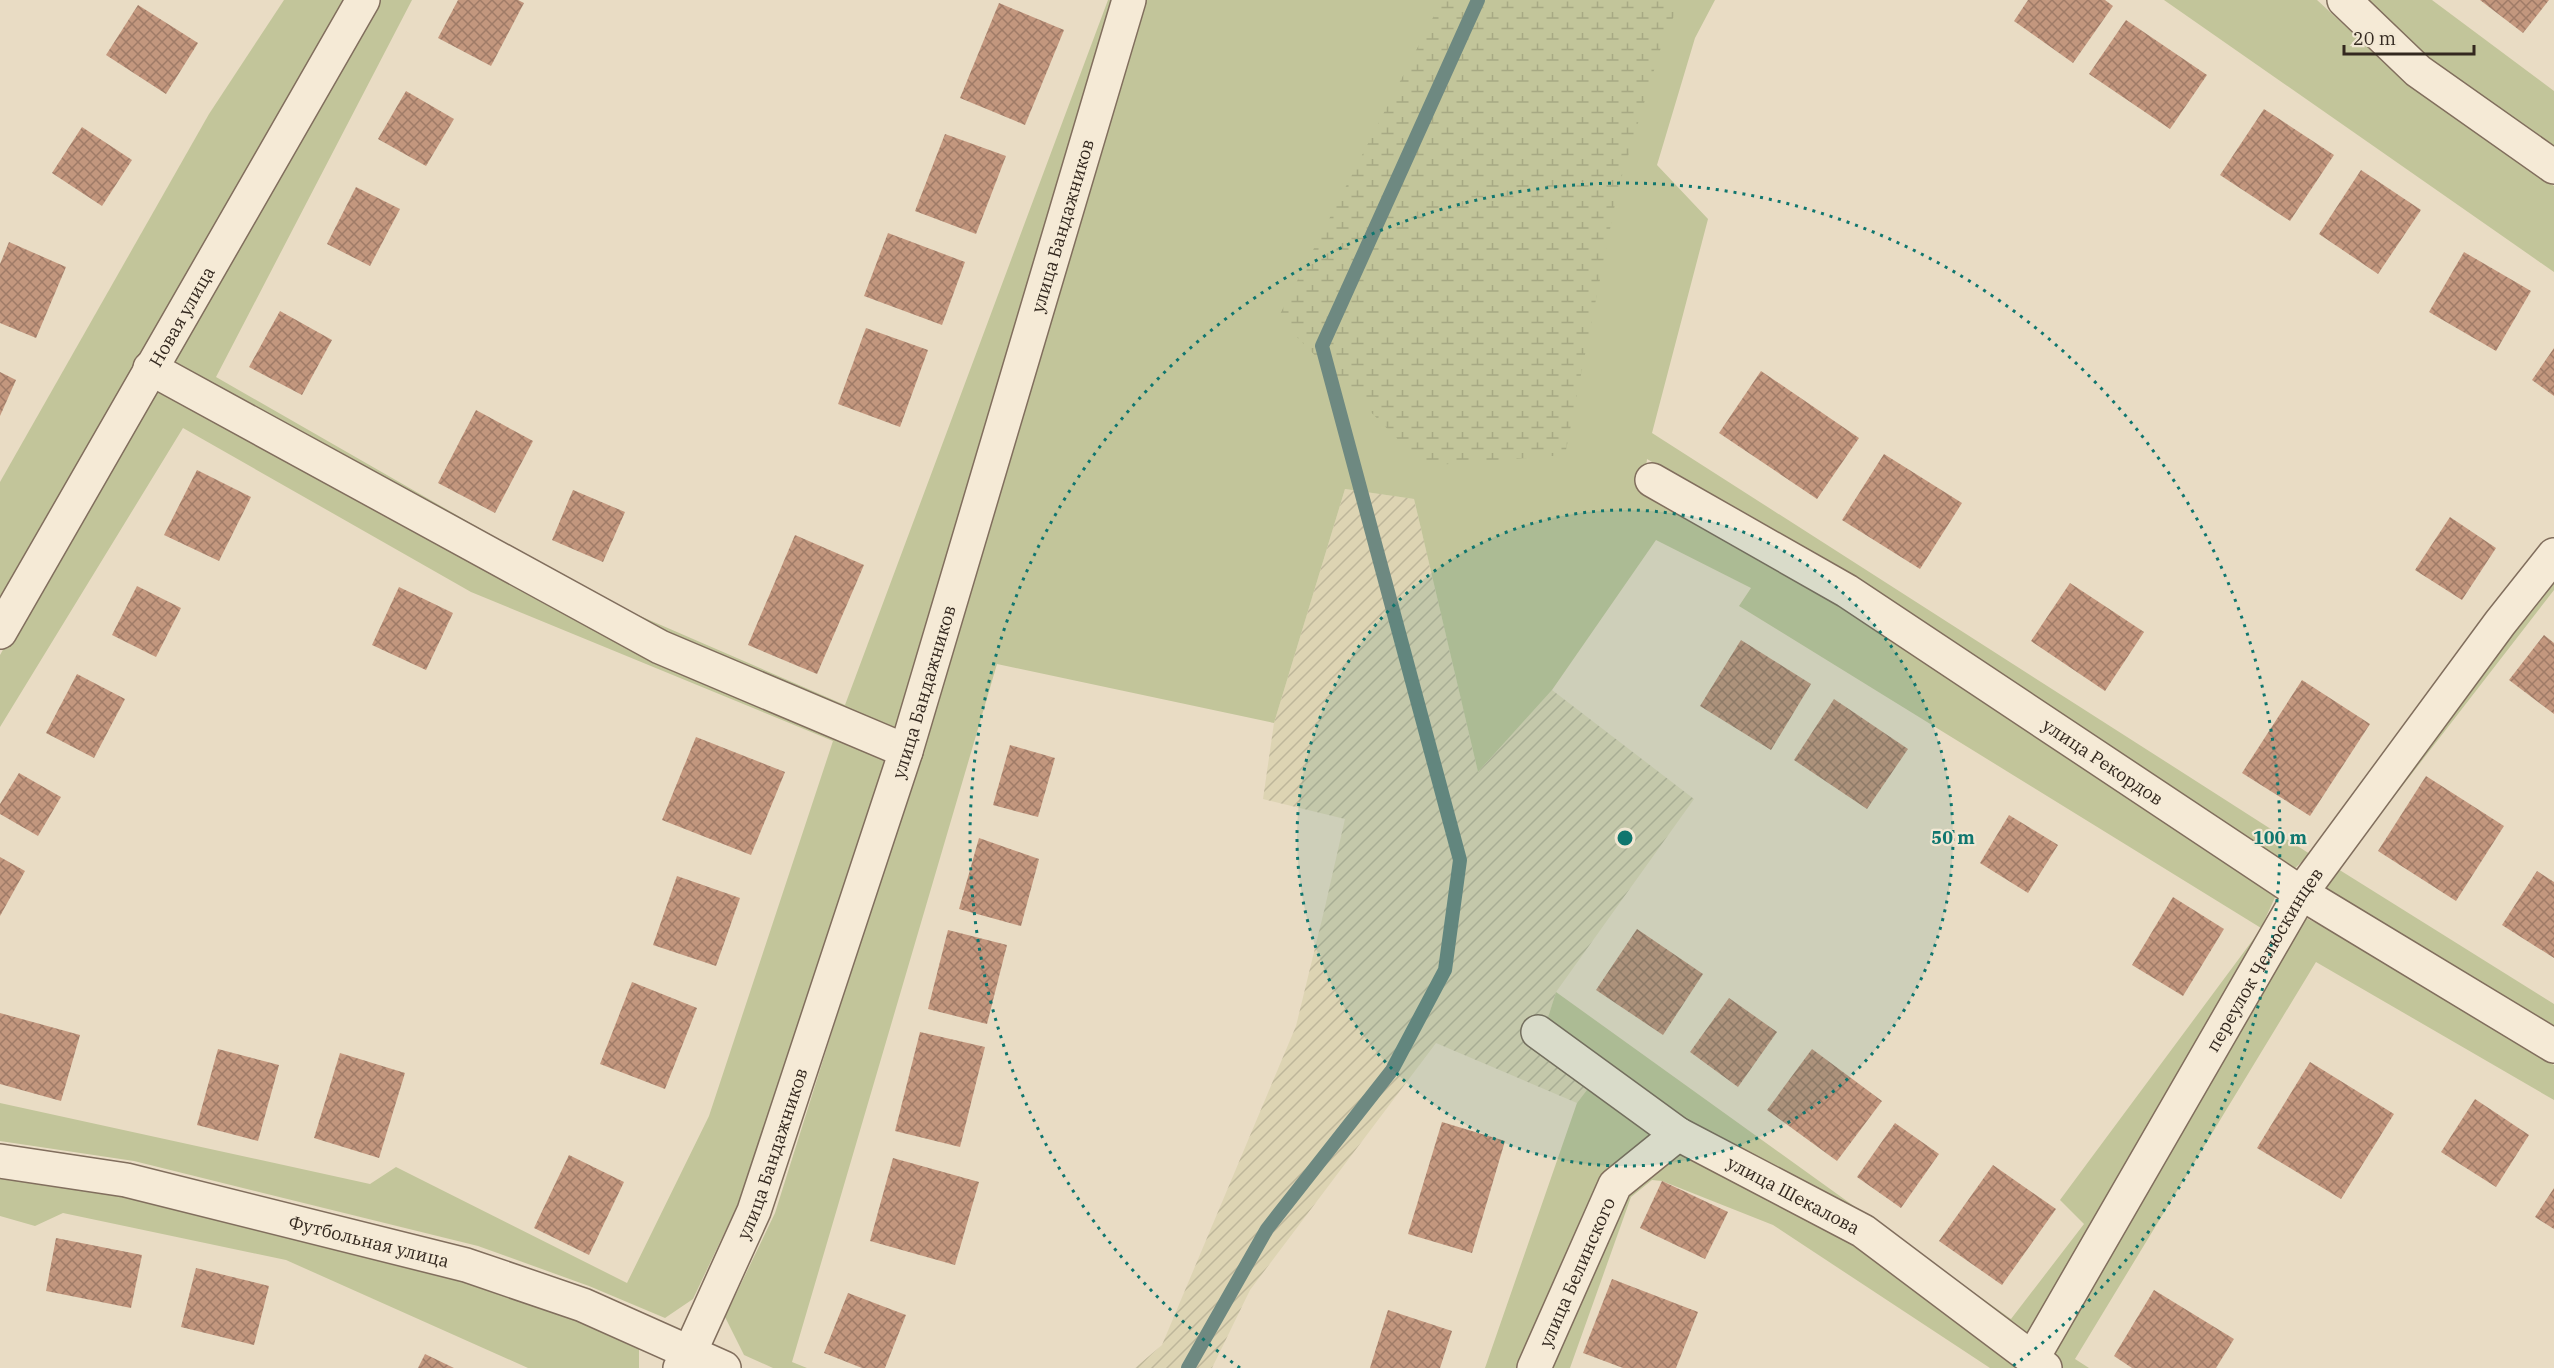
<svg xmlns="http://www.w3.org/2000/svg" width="2554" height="1368" viewBox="0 0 2554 1368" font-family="'IBM Plex Serif',serif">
	<defs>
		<pattern id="farmland-furrows" width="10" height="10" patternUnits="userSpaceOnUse" patternTransform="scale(1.5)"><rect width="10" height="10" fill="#ddd4b3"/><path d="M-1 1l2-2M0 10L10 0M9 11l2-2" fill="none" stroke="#beb69a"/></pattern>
		<pattern id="wetland-marsh" width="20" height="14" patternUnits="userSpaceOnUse" patternTransform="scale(1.5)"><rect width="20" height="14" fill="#c2c59a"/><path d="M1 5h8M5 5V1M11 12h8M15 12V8" fill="none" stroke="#a7a984"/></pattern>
		<pattern id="building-cross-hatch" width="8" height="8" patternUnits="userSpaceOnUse" patternTransform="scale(1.5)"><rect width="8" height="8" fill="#c3977e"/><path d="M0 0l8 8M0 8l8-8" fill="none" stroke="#9f7b67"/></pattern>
	</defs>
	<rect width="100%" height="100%" fill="#e9dcc4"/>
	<polygon fill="url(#farmland-furrows)" points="1345,489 1414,499 1478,772 1552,690 1694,799 1556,992 1545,1027 1593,1082 1577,1103 1436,1043 1250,1290 1212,1368 1135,1368 1162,1345 1296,1026 1325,907 1345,819 1263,799 1274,723"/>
	<g fill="#c2c59a">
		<polygon points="284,0 353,0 0,612 0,482 209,114"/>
		<polygon points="374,0 412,0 216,377 610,603 845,705 1108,0 1118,0 900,729 873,726 661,640 164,364"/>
		<polygon points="1142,0 1715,0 1695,38 1657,165 1708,219 1652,433 2310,854 2293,870 1855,581 1647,459 1644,490 1841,601 2277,893 2261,928 1739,606 1751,588 1656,540 1552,690 1478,772 1414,499 1345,489 1274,723 997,664 792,1362 807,1368 773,1368 744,1355 725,1317 775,1213 953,647"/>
		<polygon points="2164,0 2317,0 2412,87 2554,186 2554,272"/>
		<polygon points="2369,0 2432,0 2554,91 2554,149 2429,61"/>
		<polygon points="156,380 894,756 738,1204 693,1299 665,1318 589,1286 478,1246 134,1161 0,1141 0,1103 370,1184 396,1167 627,1283 709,1116 833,741 471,592 183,428 0,727 0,655"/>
		<polygon points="2554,577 2554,590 2338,869 2554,1004 2554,1034 2318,889"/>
		<polygon points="2306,918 2334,932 2554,1065 2554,1100 2316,962 2075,1359 2089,1368 2061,1368 2045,1357"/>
		<polygon points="2258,933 2029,1345 1690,1130 1545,1027 1556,992 2011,1319 2084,1224 2060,1200"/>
		<polygon points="1593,1082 1665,1136 1606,1180 1525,1368 1485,1368 1577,1103"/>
		<polygon points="1681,1148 1861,1242 2032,1368 1990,1368 1773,1225 1662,1181 1652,1180 1631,1197 1570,1368 1543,1368 1621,1189"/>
		<polygon points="0,1177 127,1196 463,1281 576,1320 639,1348 639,1368 528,1368 286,1260 63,1213 35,1226 0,1216"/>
	</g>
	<polygon fill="url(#wetland-marsh)" points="1442,0 1682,0 1665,34 1618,189 1565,455 1424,466 1278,318"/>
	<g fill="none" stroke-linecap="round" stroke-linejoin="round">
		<polyline stroke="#6e8981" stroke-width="14" points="1188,1368 1267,1229 1392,1070 1445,970 1460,860 1322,346 1478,0"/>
	</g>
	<g fill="url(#building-cross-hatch)">
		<polygon points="458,0 518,0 524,3 491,66 438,38"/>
		<polygon points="2028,0 2105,0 2113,6 2073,63 2014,21"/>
		<polygon points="2480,0 2549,0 2523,33"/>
		<polygon points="999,3 1064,30 1025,125 960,98"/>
		<polygon points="138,5 198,43 166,94 106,55"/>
		<polygon points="2126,20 2207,75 2170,129 2089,74"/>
		<polygon points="406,91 454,119 426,166 378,139"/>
		<polygon points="2264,109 2334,155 2290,221 2220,175"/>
		<polygon points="82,127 132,160 102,206 52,173"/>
		<polygon points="945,134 1006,156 976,234 915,211"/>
		<polygon points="2361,170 2421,210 2378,274 2319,234"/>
		<polygon points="356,187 400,209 370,266 327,244"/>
		<polygon points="888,233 965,262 942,325 864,296"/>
		<polygon points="9,242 66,267 36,338 0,323 0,264"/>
		<polygon points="2464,252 2531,291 2496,351 2429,312"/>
		<polygon points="280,311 332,340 302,395 249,367"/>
		<polygon points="866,328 928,350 900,427 838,404"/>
		<polygon points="2554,348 2554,396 2532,380"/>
		<polygon points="1761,371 1859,438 1817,499 1719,433"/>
		<polygon points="0,372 16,380 0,416"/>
		<polygon points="476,410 533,441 495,513 438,483"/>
		<polygon points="1884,454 1962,503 1920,569 1842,520"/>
		<polygon points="197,470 251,497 219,561 164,535"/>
		<polygon points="573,490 625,512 603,562 552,540"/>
		<polygon points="2450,517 2496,548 2462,600 2415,570"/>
		<polygon points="795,535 864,565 817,674 748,645"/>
		<polygon points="2070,583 2144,632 2105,691 2031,641"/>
		<polygon points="137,586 181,608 156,657 112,635"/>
		<polygon points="399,587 453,613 426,670 372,645"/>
		<polygon points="2544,635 2554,643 2554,714 2509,680"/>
		<polygon points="1741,640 1811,684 1771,750 1700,706"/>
		<polygon points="77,674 125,699 94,758 46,733"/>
		<polygon points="2302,680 2370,724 2310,816 2242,773"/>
		<polygon points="1834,699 1908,749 1867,809 1794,760"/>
		<polygon points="696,737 785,772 751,855 662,820"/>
		<polygon points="1010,745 1055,758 1038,817 993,805"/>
		<polygon points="19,773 61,797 38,836 0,814 0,804"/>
		<polygon points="2426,776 2504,826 2456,901 2378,851"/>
		<polygon points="2009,815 2058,845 2028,893 1980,863"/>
		<polygon points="979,838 1039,859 1021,926 959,909"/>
		<polygon points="0,857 25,871 0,916"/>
		<polygon points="2537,871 2554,882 2554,958 2502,925"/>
		<polygon points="677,876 740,898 716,966 653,945"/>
		<polygon points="2173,897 2224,929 2183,996 2132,965"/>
		<polygon points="1637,929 1703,974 1663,1035 1596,990"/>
		<polygon points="948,930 1007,945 987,1024 928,1009"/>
		<polygon points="632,982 697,1008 665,1089 600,1064"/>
		<polygon points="1729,998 1777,1032 1738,1087 1690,1052"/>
		<polygon points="0,1013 80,1035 61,1101 0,1084"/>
		<polygon points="920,1032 985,1047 960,1147 895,1131"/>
		<polygon points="218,1049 279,1065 258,1141 197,1125"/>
		<polygon points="1812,1049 1882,1101 1837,1161 1767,1110"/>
		<polygon points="340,1053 405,1073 379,1158 314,1138"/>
		<polygon points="2310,1062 2394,1114 2341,1199 2257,1148"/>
		<polygon points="2475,1099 2529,1135 2496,1187 2441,1152"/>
		<polygon points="1442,1122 1505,1141 1472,1253 1408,1234"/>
		<polygon points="1895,1123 1939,1154 1901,1208 1857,1177"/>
		<polygon points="569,1155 624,1182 589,1255 534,1228"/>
		<polygon points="893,1158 979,1182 955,1265 870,1241"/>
		<polygon points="1993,1165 2056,1209 2002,1285 1939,1241"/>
		<polygon points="1662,1181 1728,1212 1705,1259 1640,1228"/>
		<polygon points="2554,1188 2554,1229 2535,1217"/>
		<polygon points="56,1238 142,1255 131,1308 46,1291"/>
		<polygon points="196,1268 269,1286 254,1345 181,1327"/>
		<polygon points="1612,1279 1698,1312 1676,1368 1623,1368 1583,1353"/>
		<polygon points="2154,1290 2234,1339 2216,1368 2132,1368 2114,1356"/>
		<polygon points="848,1293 906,1315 885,1368 862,1368 824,1353"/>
		<polygon points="1388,1310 1452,1331 1440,1368 1370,1368"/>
		<polygon points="425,1354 454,1368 418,1368"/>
	</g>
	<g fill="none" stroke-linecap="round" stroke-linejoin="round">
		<defs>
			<g id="minor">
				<polyline points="2344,0 2418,71 2554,167"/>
				<polyline points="150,368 660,647 906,751"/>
				<path id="s1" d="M1652,480L1847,591L2301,893L2554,1046"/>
				<path id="s2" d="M0,632L363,0"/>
				<path id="s3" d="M1538,1032L1678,1134L1863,1231L2045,1368"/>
				<path id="s4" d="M0,1161L126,1180L466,1265L583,1305L724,1368"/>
				<path id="s5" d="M2032,1359L2301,893L2500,623L2554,555"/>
				<path id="s6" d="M680,1368L690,1352L754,1211L906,751L1129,0"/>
				<path id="s7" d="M1534,1368L1615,1185L1678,1134"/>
			</g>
		</defs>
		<use href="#minor" stroke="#816e5d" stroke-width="36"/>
		<use href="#minor" stroke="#f5ead6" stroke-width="33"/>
	</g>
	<circle cx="1625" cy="838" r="328" fill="#0f766e" fill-opacity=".12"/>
	<g fill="none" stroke="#0f766e" stroke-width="3" stroke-dasharray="3 6">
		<circle cx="1625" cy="838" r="328"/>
		<path d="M1240 1368A655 655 0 1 1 2010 1368"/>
	</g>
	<g text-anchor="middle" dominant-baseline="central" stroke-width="4.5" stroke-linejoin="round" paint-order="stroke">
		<g font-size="18" fill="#33281f" stroke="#f1e7d3">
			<text stroke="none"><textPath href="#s6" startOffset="1206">улица Бандажников</textPath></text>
			<text stroke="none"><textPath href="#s2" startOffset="364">Новая улица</textPath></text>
			<text stroke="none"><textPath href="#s6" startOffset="720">улица Бандажников</textPath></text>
			<text stroke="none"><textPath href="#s1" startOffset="532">улица Рекордов</textPath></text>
			<text stroke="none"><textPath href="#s5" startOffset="462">переулок Челюскинцев</textPath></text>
			<text stroke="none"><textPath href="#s6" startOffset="234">улица Бандажников</textPath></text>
			<text stroke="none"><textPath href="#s3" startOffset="304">улица Шекалова</textPath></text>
			<text stroke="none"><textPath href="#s4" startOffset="378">Футбольная улица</textPath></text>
			<text stroke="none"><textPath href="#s7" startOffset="105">улица Белинского</textPath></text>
		</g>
	</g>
	<circle cx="1625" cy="838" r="9" fill="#0f766e" stroke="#f1e7d3" stroke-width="3"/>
	<g font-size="18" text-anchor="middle" font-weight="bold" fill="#0f766e" stroke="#f1e7d3" stroke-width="4.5" stroke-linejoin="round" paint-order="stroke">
		<text x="1953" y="844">50 m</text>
		<text x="2280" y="844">100 m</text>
	</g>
	<path d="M2344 45v9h130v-9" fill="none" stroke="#33281f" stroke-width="3"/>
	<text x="2353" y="45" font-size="18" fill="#33281f" stroke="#f1e7d3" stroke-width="4.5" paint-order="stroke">20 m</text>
</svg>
